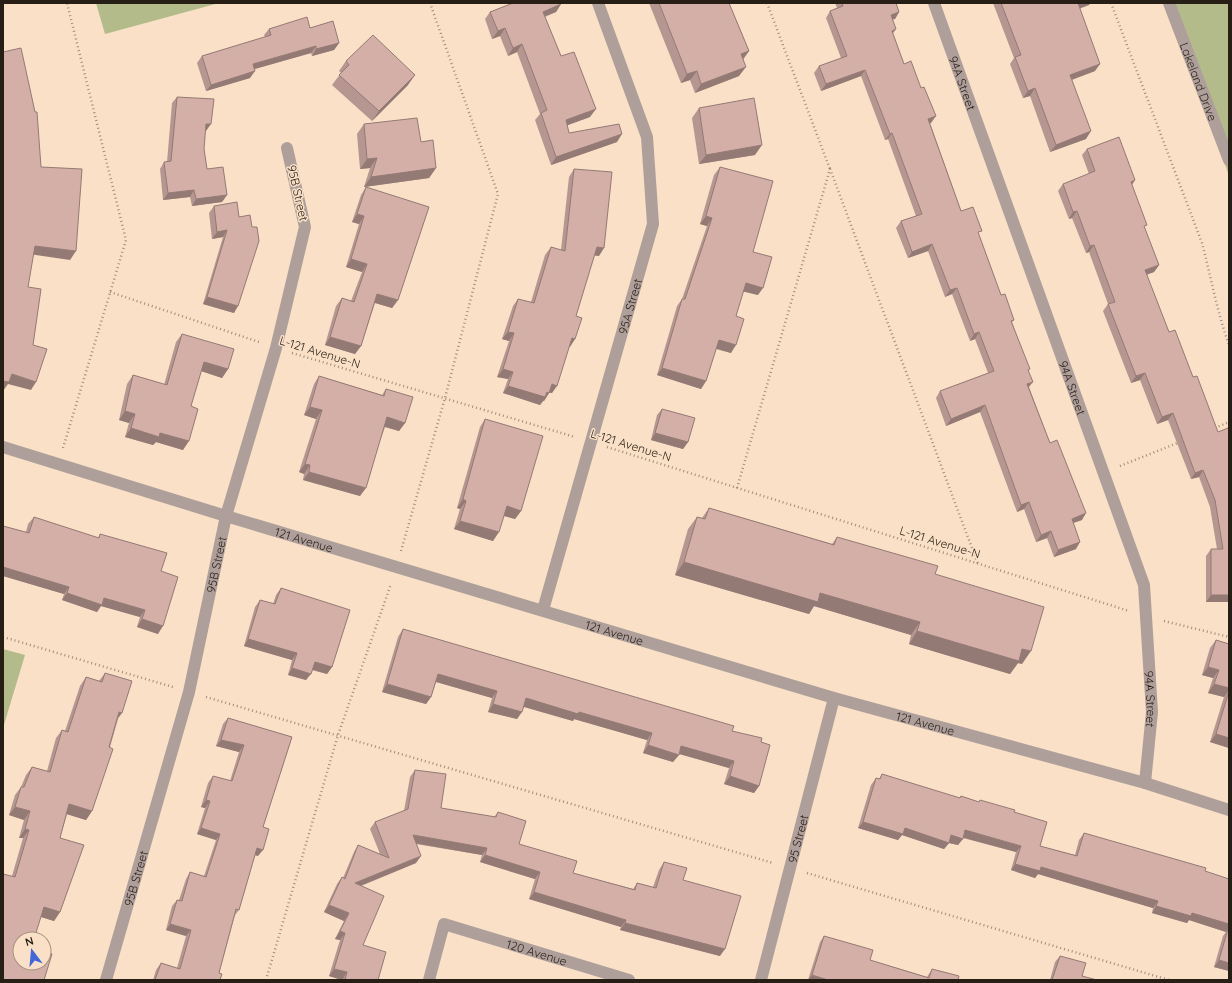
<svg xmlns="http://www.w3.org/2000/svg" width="1232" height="983" viewBox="0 0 1232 983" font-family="Quicksand,sans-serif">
	<rect width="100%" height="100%" fill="#f9e0c6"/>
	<g fill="#b2bb89">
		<polygon points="96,3 219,3 105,34"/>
		<polygon points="1171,3 1229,3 1229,176"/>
		<polygon points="3,649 25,655 3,728"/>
	</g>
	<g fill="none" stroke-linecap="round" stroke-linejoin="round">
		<g stroke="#a08e7b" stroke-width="2.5" stroke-dasharray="1 3" stroke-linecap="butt">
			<polyline points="767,3 830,169"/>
			<path d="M1111,3L1202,243C1211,277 1217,312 1229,345"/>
			<polyline points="110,292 259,342"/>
			<polyline points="292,353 575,437"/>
			<polyline points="1215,428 1229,422"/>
			<polyline points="607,447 1129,611"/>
			<polyline points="63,448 126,240 67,3"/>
			<polyline points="1120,466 1180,442"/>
			<polyline points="737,488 830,169 978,564"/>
			<polyline points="401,551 445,398 498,194 430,3"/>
			<polyline points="1164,621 1229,637"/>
			<polyline points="3,637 173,687"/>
			<polyline points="206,697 773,863"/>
			<polyline points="807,873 1169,980"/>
			<polyline points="266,980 338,735 391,584"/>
		</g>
		<g stroke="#af9f9b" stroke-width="12">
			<path id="s1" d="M934,3L1144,585L1152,712L1145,783"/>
			<path id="s2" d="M543,610L653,224L647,137L598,3"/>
			<path id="s3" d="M106,980L189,692L226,516L276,348L305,227L287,148"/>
			<path id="s4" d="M429,980L444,924L629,980"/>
			<path id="s5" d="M761,980L834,698"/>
		</g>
		<g stroke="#af9f9b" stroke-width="12">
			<path id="s6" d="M1169,3L1229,160"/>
			<path id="s7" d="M3,447L226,516L834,698L1145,783L1229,810"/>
		</g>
	</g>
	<g fill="#b69690">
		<polygon points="509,3 561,3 561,4 556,12 545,17 561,56 590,117 567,125 569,133 617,142 551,165 535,120 540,114 517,52 508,56 500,36 492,39 485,19 490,12 509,5"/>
		<polygon points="649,3 729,3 749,51 743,60 739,76 695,93 690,80 681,83"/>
		<polygon points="835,3 896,3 899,12 895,19 893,19 893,34 904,64 931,123 930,123 961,211 979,235 1001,295 1014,320 1012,322 1029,371 1029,387 1050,443 1082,520 1073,523 1076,549 1054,557 1047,538 1036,542 1024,509 1017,512 980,412 946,426 936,398 940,391 988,373 975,339 970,341 952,294 945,297 928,251 908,258 896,228 901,221 916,216 888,139 885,140 861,76 821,91 814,73 819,66 841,58 826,18 830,11 837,8"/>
		<polygon points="993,3 1090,3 1089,5 1080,8 1095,71 1072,80 1086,139 1050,152 1030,96 1023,98 1010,64 1014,58"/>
		<polygon points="310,28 339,43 334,50 312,56 311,53 254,69 250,78 206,91 197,63 202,56 265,37 264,35 269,29"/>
		<polygon points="346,61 408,85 372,121 332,85 341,73 339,71"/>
		<polygon points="177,97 206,131 205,131 204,149 207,169 227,195 222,202 192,206 190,197 163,200 160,169 164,162 167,162 172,103"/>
		<polygon points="699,108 755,155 699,164 692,118"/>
		<polygon points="364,124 421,142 436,168 429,178 364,187 370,168 360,169 357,134"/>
		<polygon points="1087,149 1135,180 1132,185 1145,229 1159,265 1154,272 1146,275 1169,332 1193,377 1218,432 1229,602 1206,602 1206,556 1211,549 1217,549 1210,507 1199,477 1191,479 1168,420 1157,424 1140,380 1131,383 1103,311 1108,304 1089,252 1086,253 1072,218 1069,219 1058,191 1063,184 1089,174 1082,155"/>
		<polygon points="720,167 753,252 758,295 743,291 736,316 731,353 716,349 706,381 701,389 657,375 677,306 682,299 707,226 700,224 714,175"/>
		<polygon points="574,169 599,256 594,255 576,316 575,339 569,347 552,393 549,393 544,401 543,401 540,405 503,393 508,379 497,377 509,341 502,339 513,306 518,299 531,302 545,255 551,247 561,250 569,177"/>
		<polygon points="366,187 398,300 392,308 375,303 361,346 355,354 325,345 336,306 342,298 351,301 362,272 346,267 359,224 352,222 361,195"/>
		<polygon points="214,206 239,217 234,313 203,304 223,237 212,239 209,213"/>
		<polygon points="182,334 228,369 222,378 201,371 191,406 183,450 156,442 153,445 125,437 129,423 119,420 127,384 133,375 164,385 176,342"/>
		<polygon points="319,376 382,395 386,389 405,423 399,431 385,427 360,496 303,480 304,474 299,472 316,419 304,415 314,384"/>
		<polygon points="662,409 688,442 683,449 651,440 657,415"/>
		<polygon points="485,419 521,511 515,519 504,516 493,541 454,529 460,509 457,508 480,427"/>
		<polygon points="709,508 832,544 837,537 935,574 1022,664 1018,663 1010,674 909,644 911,635 814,606 809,614 675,575 688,529 697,517 702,518"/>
		<polygon points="34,517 98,538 100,534 161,571 158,634 137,627 140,617 101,606 97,612 62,600 64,594 3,576 3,526 26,532 28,524"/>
		<polygon points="281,588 332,667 327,674 312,670 306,680 288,675 292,660 244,646 255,607 260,600 273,604 276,595"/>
		<polygon points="403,629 732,731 761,742 759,786 754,793 724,784 729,768 679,754 673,762 643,753 647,740 574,719 573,721 524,707 517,719 488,712 492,698 436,682 431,697 426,704 382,692 398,637"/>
		<polygon points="1216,640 1229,644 1229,748 1210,742 1224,697 1208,693 1213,678 1202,675 1210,648"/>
		<polygon points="105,673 118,719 92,811 86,820 67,814 60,838 60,912 54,921 41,917 3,980 12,876 23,838 19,838 24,820 9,815 15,795 21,787 26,775 32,767 47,771 56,738 62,730 65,731 80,686 86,677 99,681"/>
		<polygon points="228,718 292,737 263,827 258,856 255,855 239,910 235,915 219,973 220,980 153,980 156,970 161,963 177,968 186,936 166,930 172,906 177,900 179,900 186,879 190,872 204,876 216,840 197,834 205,808 201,807 208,783 213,776 230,781 239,752 216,746 223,724"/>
		<polygon points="415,770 441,808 494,817 498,812 519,844 573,873 633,889 637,883 653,887 659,870 664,862 683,880 720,956 620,930 621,927 529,899 535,879 480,862 482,855 416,844 416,863 361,886 363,945 378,980 342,980 329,976 340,940 335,939 344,921 324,912 337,884 342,877 343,878 354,852 358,845 380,854 370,829 375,822 404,811 410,777"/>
		<polygon points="882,774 959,798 961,796 979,802 980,800 1014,812 1040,846 1075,855 1079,840 1084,833 1229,879 1229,971 1214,967 1223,936 1226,932 1189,920 1187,923 1152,913 1153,908 1038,874 1035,878 1011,870 1016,852 963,838 958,845 949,843 944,849 902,835 898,840 858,828 871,785 876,778 879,779"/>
		<polygon points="824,936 870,960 927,977 932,969 958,980 808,980 820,942"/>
		<polygon points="1060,956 1082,976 1097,980 1050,980 1055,962"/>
	</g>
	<g fill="#947a75">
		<polygon points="1078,3 1090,3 1089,5 1073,11"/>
		<polygon points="561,4 556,12 537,19 543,12"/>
		<polygon points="899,12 895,19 886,22 891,15"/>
		<polygon points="505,28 500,36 492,39 498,31"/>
		<polygon points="896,29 891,36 892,31"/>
		<polygon points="339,43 334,50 312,56 316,49"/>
		<polygon points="522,44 517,52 508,56 513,48"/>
		<polygon points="316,46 311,53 248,71 253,64"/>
		<polygon points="749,51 742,60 741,54"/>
		<polygon points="1100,64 1095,71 1065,82 1070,75"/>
		<polygon points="746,67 739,76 695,93 701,84"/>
		<polygon points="865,70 861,76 821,91 826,84"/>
		<polygon points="255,71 250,78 206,91 211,85"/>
		<polygon points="697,71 690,80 681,83 687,74"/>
		<polygon points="415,75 408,85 372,121 379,111"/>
		<polygon points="1035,88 1030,96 1023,98 1028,91"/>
		<polygon points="596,109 590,117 560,128 566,120"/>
		<polygon points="936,116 931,123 924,126 928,119"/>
		<polygon points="206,124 211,124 206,131 201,131"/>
		<polygon points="1091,131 1086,139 1050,152 1056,145"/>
		<polygon points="892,133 888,139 885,140 890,134"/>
		<polygon points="622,134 617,142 551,165 556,157"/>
		<polygon points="762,145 755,155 699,164 706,155"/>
		<polygon points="377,158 370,168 360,169 367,159"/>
		<polygon points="436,168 429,178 364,187 371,177"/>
		<polygon points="1135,180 1130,187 1131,182"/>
		<polygon points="194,190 190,197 163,200 168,193"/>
		<polygon points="227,195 222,202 192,206 196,199"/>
		<polygon points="1077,211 1072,218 1069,219 1073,212"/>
		<polygon points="357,214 364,216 359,224 352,222"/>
		<polygon points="706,216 712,218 707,226 700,224"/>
		<polygon points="227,230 223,237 212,239 217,232"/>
		<polygon points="932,244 928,251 908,258 912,252"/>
		<polygon points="1094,245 1089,252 1086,253 1090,246"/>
		<polygon points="35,246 76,251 70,260 29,254"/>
		<polygon points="597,247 604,248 599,256 591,255"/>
		<polygon points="351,259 367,264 362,272 346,267"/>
		<polygon points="1159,265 1154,272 1140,277 1145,270"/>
		<polygon points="746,283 763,288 758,295 741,291"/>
		<polygon points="957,288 952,294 945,297 950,290"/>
		<polygon points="377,294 398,300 392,308 372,302"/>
		<polygon points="207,297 238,306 234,313 203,304"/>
		<polygon points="508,332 514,333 509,341 502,339"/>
		<polygon points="979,332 975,339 970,341 974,334"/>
		<polygon points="330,337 361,346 355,354 325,345"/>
		<polygon points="572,338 575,339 570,347 567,346"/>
		<polygon points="719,340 736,345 731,353 714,348"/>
		<polygon points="204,362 228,369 222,378 198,370"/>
		<polygon points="662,368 706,381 701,389 657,375"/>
		<polygon points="503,369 513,372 508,379 497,377"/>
		<polygon points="1145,373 1140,380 1131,383 1136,376"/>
		<polygon points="12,374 36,382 31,390 8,384 3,391 3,381"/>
		<polygon points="1033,382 1028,388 1027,384"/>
		<polygon points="552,384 557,386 552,393 546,392"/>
		<polygon points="508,386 547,392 549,393 544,401 543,401 540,405 503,393"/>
		<polygon points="985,405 980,412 946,426 951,419"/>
		<polygon points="310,407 322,410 316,419 304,415"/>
		<polygon points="125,411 135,414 129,423 119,420"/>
		<polygon points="1173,413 1168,420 1157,424 1162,417"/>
		<polygon points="387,417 405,423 399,431 382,426"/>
		<polygon points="131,428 160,433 189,441 183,450 156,442 153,445 125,437"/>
		<polygon points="655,433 688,442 683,449 651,440"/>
		<polygon points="305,464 310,465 304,474 299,472"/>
		<polygon points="1203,470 1199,477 1191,479 1195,473"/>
		<polygon points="309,472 366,488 360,496 303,480"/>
		<polygon points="463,499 466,501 460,509 457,508"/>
		<polygon points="1029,502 1024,509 1017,512 1021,505"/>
		<polygon points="507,506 521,511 515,519 501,515"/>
		<polygon points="1086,513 1082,520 1067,525 1072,519"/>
		<polygon points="460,521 499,532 493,541 454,529"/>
		<polygon points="1051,531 1047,538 1036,542 1041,535"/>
		<polygon points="1080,542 1076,549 1054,557 1058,550"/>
		<polygon points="684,562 820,593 920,622 911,635 814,606 809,614 675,575"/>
		<polygon points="3,567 69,587 64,594 3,576"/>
		<polygon points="67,593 104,598 145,610 140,617 101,606 97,612 62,600"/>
		<polygon points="1211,595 1229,595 1229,602 1206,602"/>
		<polygon points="142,619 163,626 158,634 137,627"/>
		<polygon points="917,631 1022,649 1031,651 1022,664 1018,663 1010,674 909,644"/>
		<polygon points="248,639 297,653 292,660 244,646"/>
		<polygon points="315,662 332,667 327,674 310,669"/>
		<polygon points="1208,667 1219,670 1213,678 1202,675"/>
		<polygon points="292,668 311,674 306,680 288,675"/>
		<polygon points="438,674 497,691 492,698 433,681"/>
		<polygon points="387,684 431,697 426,704 382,692"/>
		<polygon points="1214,684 1229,688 1229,690 1224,697 1208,693"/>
		<polygon points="526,698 579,712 652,733 647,740 574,719 573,721 521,706"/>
		<polygon points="493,704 522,712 517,719 488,712"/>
		<polygon points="119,712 122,713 116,721"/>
		<polygon points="1216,734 1229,738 1229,748 1210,742"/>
		<polygon points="221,740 244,745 239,752 216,746"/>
		<polygon points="648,745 679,755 673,762 643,753"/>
		<polygon points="681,746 734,761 729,768 676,753"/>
		<polygon points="730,776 759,786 754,793 724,784"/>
		<polygon points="206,800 210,801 205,808 201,807"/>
		<polygon points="69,804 92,811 86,820 63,813"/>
		<polygon points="15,807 30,811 24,820 9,815"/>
		<polygon points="863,822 951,835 963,839 958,845 949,843 944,849 902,835 898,840 858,828"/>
		<polygon points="201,828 220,834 216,840 197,834"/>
		<polygon points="25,829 29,830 23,838 19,838"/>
		<polygon points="965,830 1021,846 1016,852 961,837"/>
		<polygon points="413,835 487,848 482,855 408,842"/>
		<polygon points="257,848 263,850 258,856 252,854"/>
		<polygon points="485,855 540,872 535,879 480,862"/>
		<polygon points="421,856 416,863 350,890 355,883"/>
		<polygon points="1015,864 1041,867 1158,901 1153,908 1038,874 1035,878 1011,870"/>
		<polygon points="534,892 626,920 621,927 529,899"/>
		<polygon points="329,905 349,913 344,921 324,912"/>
		<polygon points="1156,906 1192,913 1229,924 1229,929 1227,931 1228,929 1226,932 1189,920 1187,923 1152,913"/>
		<polygon points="44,907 60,912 54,921 38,916"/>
		<polygon points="625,923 725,949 720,956 620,930"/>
		<polygon points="170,924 191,930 186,936 166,930"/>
		<polygon points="340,931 345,933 340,940 335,939"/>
		<polygon points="1219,960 1229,963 1229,971 1214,967"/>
		<polygon points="334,969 347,972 342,980 329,976"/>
		<polygon points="812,975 828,980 808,980"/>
	</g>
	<g fill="#d4afa7" stroke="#947a75">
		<polygon points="513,3 561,3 561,4 543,12 561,56 574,52 596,109 566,120 569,133 619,124 622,134 556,157 541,113 547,110 522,44 513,48 505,28 498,31 490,12"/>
		<polygon points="659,3 729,3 749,51 741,54 746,67 701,84 697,71 687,74"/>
		<polygon points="842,3 896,3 899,12 891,15 896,29 892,31 904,64 911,61 921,88 924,87 936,116 928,119 961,211 973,207 982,231 978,232 1001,295 1005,294 1014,320 1011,321 1030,369 1028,370 1033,382 1027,384 1050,443 1057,440 1086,513 1072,519 1080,542 1058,550 1051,531 1041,535 1029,502 1021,505 985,405 951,419 940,391 994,371 979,332 974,334 957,288 950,290 932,244 912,252 901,221 922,214 892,133 890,134 865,70 826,84 819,66 847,56 830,11 843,6"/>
		<polygon points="1001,3 1079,3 1078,3 1100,64 1070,75 1091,131 1056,145 1035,88 1028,91 1015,57 1021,55"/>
		<polygon points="307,17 310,28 333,21 339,43 316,49 316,46 253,64 255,71 211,85 202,56 271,35 269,29"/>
		<polygon points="373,35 415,75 379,111 339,75 349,65 346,61"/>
		<polygon points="21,48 35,112 37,112 41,167 82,169 76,251 35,246 28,287 41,289 33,345 47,349 36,382 12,374 9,382 3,381 3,52"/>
		<polygon points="177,97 214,99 211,124 206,124 204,149 207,169 223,167 227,195 196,199 194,190 168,193 164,162 171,161"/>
		<polygon points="754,98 762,145 706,155 699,108"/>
		<polygon points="417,118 421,142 433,140 436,168 371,177 377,158 367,159 364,124"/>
		<polygon points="1119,137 1135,180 1131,182 1147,225 1144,226 1159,265 1145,270 1169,332 1175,330 1193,377 1197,376 1218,432 1228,428 1229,430 1229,595 1211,595 1211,549 1223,549 1215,500 1203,470 1195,473 1173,413 1162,417 1145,373 1136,376 1108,304 1115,302 1094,245 1090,246 1077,211 1073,212 1063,184 1095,171 1087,149"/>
		<polygon points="720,167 773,181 753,252 772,257 763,288 746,283 736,316 744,319 736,345 719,340 706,381 662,368 682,299 685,299 712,218 706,216"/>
		<polygon points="574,169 612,172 604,248 597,247 576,316 582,318 575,339 572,338 557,386 552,384 549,393 547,392 545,397 508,386 513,372 503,369 514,333 508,332 518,299 534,303 551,247 565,251"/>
		<polygon points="366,187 429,207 398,300 377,294 361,346 330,337 342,298 354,302 367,264 351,259 364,216 357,214"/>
		<polygon points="237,202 239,217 250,215 252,227 257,227 259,241 238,306 207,297 227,230 217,232 214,206"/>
		<polygon points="182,334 234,349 228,369 204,362 191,406 198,409 189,441 160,433 159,437 131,428 135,414 125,411 133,375 167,385"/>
		<polygon points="319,376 384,396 386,389 413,397 405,423 387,417 366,488 309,472 310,465 305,464 322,410 310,407"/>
		<polygon points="662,409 695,418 688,442 655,433"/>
		<polygon points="485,419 543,436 521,511 507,506 499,532 460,521 466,501 463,499"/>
		<polygon points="709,508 834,545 837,537 938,566 935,574 1044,607 1031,651 1022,649 1019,661 917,631 920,622 820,593 818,602 684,562 697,517 705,519"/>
		<polygon points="34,517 99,538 100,534 167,553 161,571 178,577 163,626 142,619 145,610 104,598 102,605 67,593 69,587 3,567 3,526 29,533"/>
		<polygon points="281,588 350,610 332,667 315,662 311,674 292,668 297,653 248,639 260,600 275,604"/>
		<polygon points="403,629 734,726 732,731 762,738 761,742 770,745 759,786 730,776 734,761 681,746 679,755 648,745 652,733 579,712 578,714 526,698 522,712 493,704 497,691 438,674 431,697 387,684"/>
		<polygon points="1216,640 1229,644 1229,688 1214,684 1219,670 1208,667"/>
		<polygon points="105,673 132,681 122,713 119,712 109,747 113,749 92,811 69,804 60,838 84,845 60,912 44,907 34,939 20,939 20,963 44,963 44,952 52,954 44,980 3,980 3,874 15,877 29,830 25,829 30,811 15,807 21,787 24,787 32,767 50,772 62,730 68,732 86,677 102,682"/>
		<polygon points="1229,691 1229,738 1216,734"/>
		<polygon points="228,718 292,737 263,827 269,829 263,850 257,848 239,910 236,909 219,973 222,974 220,980 155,980 161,963 180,969 191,930 170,924 177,900 182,901 190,872 206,877 220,834 201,828 210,801 206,800 213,776 232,781 244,745 221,740"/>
		<polygon points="415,770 446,774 441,808 496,817 498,812 526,821 519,844 577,861 573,873 635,890 637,883 656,888 664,862 687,868 683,880 741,896 725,949 625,923 626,920 534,892 540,872 485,855 487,848 413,835 421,856 355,883 384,896 363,945 386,952 378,980 345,980 347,972 334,969 345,933 340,931 349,913 329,905 342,877 345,879 358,845 389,858 375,822 408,809"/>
		<polygon points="882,774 960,798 961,796 979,802 980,800 1015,810 1014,812 1047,822 1040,846 1077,856 1084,833 1206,868 1205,871 1229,879 1229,924 1192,913 1191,916 1156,906 1158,901 1041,867 1040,871 1015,864 1021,846 965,830 963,839 951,835 949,843 905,828 903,834 863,822 876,778 880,779"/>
		<polygon points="1228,929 1229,930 1229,963 1219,960"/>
		<polygon points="824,936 873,950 870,960 929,978 932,969 959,976 958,980 828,980 812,975"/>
		<polygon points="1060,956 1086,963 1082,976 1097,980 1052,980"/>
	</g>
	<g text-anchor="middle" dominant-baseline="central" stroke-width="3" stroke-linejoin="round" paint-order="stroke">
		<g font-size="12" fill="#271e15" stroke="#f9e0c6">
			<text stroke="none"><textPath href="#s6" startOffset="84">Lakeland Drive</textPath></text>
			<text stroke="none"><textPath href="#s1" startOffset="85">94A Street</textPath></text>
			<text transform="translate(298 193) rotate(77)">95B Street</text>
			<text stroke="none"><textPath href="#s2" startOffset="316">95A Street</textPath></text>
			<text transform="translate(320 352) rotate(17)">L-121 Avenue-N</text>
			<text stroke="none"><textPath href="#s1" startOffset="409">94A Street</textPath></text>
			<text transform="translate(631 445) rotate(17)">L-121 Avenue-N</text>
			<text stroke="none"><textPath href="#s7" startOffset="315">121 Avenue</textPath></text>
			<text transform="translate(940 542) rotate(17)">L-121 Avenue-N</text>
			<text stroke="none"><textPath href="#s3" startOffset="430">95B Street</textPath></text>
			<text stroke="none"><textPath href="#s7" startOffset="639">121 Avenue</textPath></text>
			<text stroke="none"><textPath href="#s1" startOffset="733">94A Street</textPath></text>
			<text stroke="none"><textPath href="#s7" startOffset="963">121 Avenue</textPath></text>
			<text stroke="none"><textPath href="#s5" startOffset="146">95 Street</textPath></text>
			<text stroke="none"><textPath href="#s3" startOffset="106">95B Street</textPath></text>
			<text stroke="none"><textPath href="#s4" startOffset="155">120 Avenue</textPath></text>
		</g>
	</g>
	<rect width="1232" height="983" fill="none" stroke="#271e15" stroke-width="8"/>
	<g transform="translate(32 951) rotate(344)"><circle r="19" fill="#f9e0c6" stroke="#a5927f"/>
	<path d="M0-3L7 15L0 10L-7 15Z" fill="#4267d9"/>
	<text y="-6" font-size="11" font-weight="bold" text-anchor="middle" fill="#271e15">N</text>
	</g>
</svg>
